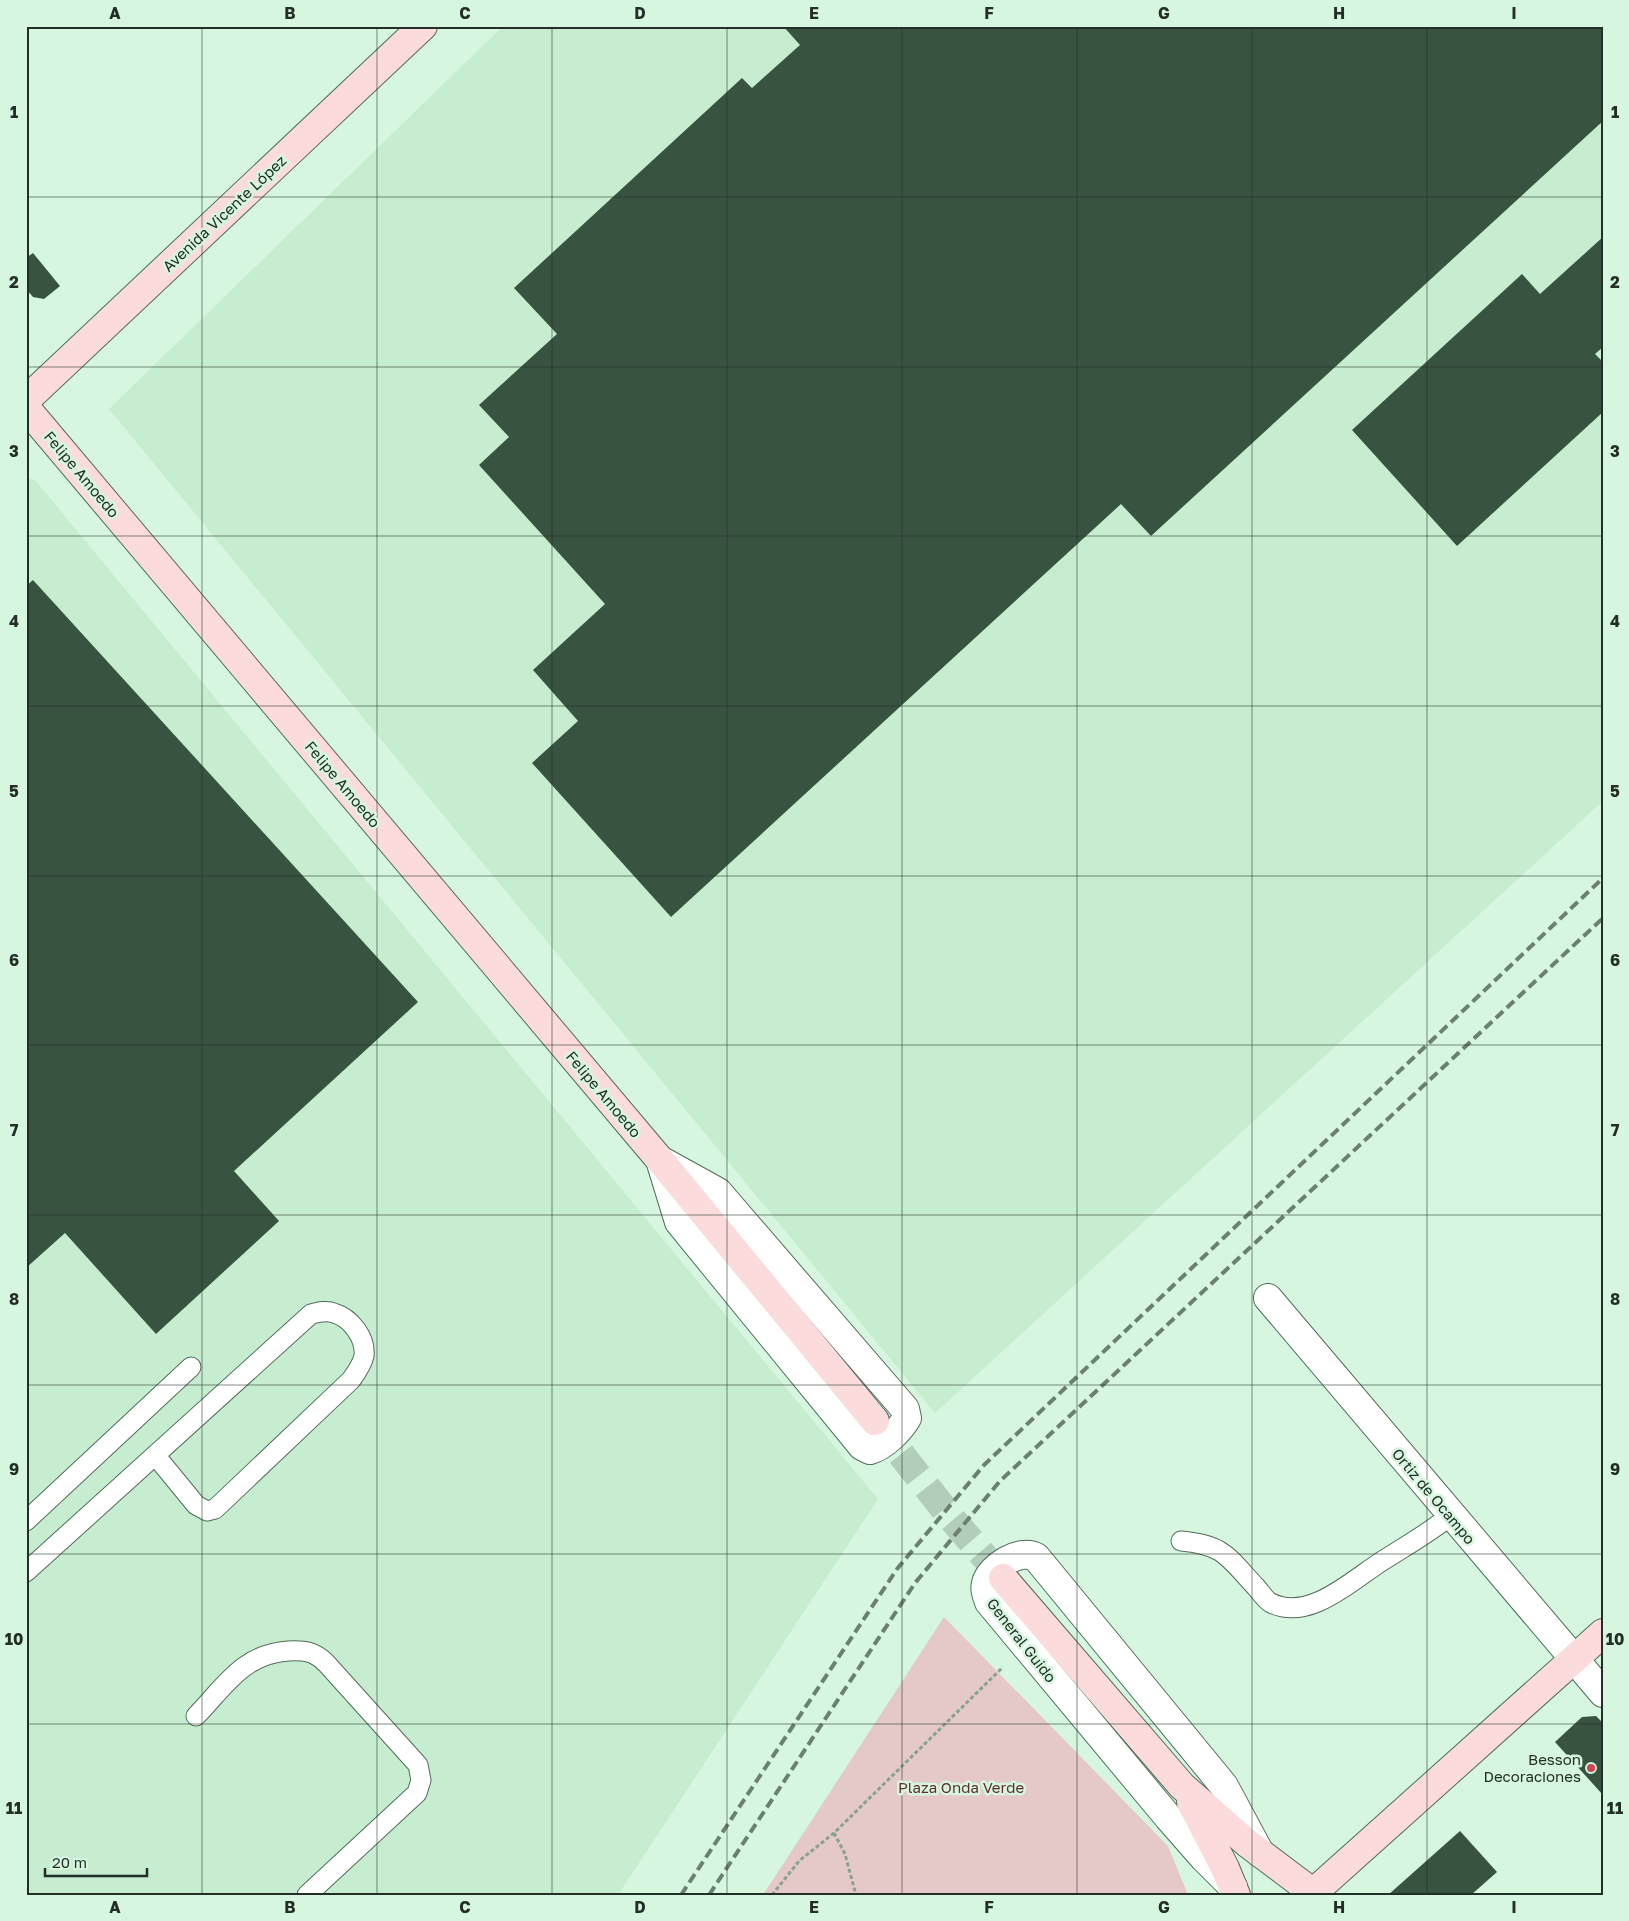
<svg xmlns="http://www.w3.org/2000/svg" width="1629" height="1921" viewBox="0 0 1629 1921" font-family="'Golos Text',sans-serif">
	<rect width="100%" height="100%" fill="#d6f6df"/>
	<g fill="#c7edd1">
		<polygon points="503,26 1603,26 1603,801 935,1413 109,409"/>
		<polygon points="26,477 35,480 878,1499 618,1895 26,1895"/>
	</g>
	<polygon fill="#e4c9c8" points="944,1617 1168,1846 1188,1895 763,1895"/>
	<g fill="#395341">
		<polygon points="783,26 1603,26 1603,121 1151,536 1121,504 671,917 532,763 578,721 533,670 605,604 479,465 509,437 479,405 557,334 514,288 742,78 752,88 800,45"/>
		<polygon points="1603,237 1603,347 1595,354 1603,362 1603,412 1457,546 1352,430 1522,274 1540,294"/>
		<polygon points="33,253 60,286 44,299 33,297 26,289 26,258"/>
		<polygon points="33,580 418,1002 234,1171 279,1221 156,1334 65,1233 26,1268 26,586"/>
		<polygon points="1596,1716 1603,1723 1603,1795 1555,1742 1582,1717"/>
		<polygon points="1460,1831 1497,1872 1471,1895 1388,1895"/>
	</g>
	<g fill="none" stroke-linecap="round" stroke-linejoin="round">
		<polyline stroke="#b2ceba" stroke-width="28" stroke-dasharray="28 14" stroke-linecap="butt" points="875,1421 952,1519 1003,1578"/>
		<defs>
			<g id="service">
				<polyline points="26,1521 191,1367"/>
				<path d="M1181,1541C1224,1545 1227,1556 1255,1586C1260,1591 1265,1600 1271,1603C1311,1623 1356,1576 1387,1558C1409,1544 1430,1532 1450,1516"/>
				<path d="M26,1572L311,1314C319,1312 326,1310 334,1313C351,1318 366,1338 364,1356C362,1365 356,1373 351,1380L215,1509L207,1511L196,1505L155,1455"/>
				<path d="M196,1716C225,1686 243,1654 288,1651C304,1650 314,1651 326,1663L418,1765L421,1780L417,1793L307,1895"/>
			</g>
			<g id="minor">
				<path d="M660,1160L718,1192L905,1409L907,1418C900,1430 884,1446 870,1450L862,1446L679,1222Z"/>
				<polyline points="1268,1298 1603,1693"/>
				<path d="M1233,1887L1204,1858L1168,1817L989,1602C987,1596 984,1590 986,1583C990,1567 1020,1548 1036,1557L1224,1786L1260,1853"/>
			</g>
			<g id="secondary">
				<polyline points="26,400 423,26"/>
				<polyline points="26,408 660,1160 875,1421"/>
				<polyline points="1003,1578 1182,1786 1247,1843 1316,1895"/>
				<polyline points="1191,1802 1225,1868 1236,1895"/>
				<polyline points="1314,1892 1603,1633"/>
			</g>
		</defs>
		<use href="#service" stroke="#516d59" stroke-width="21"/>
		<use href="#minor" stroke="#516d59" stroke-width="30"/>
		<use href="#secondary" stroke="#516d59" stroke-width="30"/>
		<g stroke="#89a190" stroke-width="3" stroke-dasharray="4 2.5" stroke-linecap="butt">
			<polyline points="834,1833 845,1854 856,1895"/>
			<polyline points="772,1895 799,1861 834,1833 1003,1667"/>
		</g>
		<use href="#service" stroke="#fff" stroke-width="19"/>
		<use href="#minor" stroke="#fff" stroke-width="28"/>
		<use href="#secondary" stroke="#fbdbdc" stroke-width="28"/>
		<g stroke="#6c8072" stroke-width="4" stroke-dasharray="10 5" stroke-linecap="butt">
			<polyline points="681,1895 897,1569 984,1465 1603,878"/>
			<polyline points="709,1895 915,1583 1000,1481 1603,918"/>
		</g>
	</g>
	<path fill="none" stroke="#232f26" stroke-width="1" stroke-opacity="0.55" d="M202,26V1895M377,26V1895M552,26V1895M727,26V1895M902,26V1895M1077,26V1895M1252,26V1895M1427,26V1895M26,197H1603M26,367H1603M26,536H1603M26,706H1603M26,876H1603M26,1045H1603M26,1215H1603M26,1385H1603M26,1554H1603M26,1724H1603"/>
	<circle fill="#d34252" stroke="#d6f6df" stroke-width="2" cx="1591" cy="1768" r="5"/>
	<g text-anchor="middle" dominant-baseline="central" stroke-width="5" stroke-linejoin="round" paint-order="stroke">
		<g font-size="15" fill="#232f26" stroke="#d6f6df">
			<text transform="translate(224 213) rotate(-43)">Avenida Vicente López</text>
			<text transform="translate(82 474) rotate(50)">Felipe Amoedo</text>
			<text transform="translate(343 784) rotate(50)">Felipe Amoedo</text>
			<text transform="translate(604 1094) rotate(50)">Felipe Amoedo</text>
			<text transform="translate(1434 1496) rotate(50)">Ortiz de Ocampo</text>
			<text transform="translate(1022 1640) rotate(52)">General Guido</text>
		</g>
		<g font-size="15" fill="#232f26" stroke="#d6f6df" text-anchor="end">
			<text x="1581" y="1759">Besson<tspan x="1581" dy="17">Decoraciones</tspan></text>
		</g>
		<g font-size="15" fill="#612e30" stroke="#d6f6df">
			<text x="961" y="1787">Plaza Onda Verde</text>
		</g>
	</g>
	<rect width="1629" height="1921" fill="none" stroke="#d6f6df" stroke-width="55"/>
	<path d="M45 1868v8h102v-8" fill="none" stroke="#232f26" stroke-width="2.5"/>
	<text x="52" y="1868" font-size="15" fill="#232f26" stroke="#d6f6df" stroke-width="4" paint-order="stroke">20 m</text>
	<rect x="28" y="28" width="1574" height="1866" fill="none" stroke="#232f26" stroke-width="2"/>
	<g font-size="16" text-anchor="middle" font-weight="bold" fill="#232f26">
		<text x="115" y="19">A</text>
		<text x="290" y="19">B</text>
		<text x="465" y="19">C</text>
		<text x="640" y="19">D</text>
		<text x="814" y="19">E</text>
		<text x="989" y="19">F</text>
		<text x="1164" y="19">G</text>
		<text x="1339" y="19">H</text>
		<text x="1514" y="19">I</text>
		<text x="14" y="118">1</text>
		<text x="1615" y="118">1</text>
		<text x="14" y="288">2</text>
		<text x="1615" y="288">2</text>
		<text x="14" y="457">3</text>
		<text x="1615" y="457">3</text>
		<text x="14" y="627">4</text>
		<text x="1615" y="627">4</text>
		<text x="14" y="797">5</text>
		<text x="1615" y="797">5</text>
		<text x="14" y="966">6</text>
		<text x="1615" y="966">6</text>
		<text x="14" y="1136">7</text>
		<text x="1615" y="1136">7</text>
		<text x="14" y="1305">8</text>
		<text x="1615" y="1305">8</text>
		<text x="14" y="1475">9</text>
		<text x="1615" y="1475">9</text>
		<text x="14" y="1645">10</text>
		<text x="1615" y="1645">10</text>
		<text x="14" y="1814">11</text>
		<text x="1615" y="1814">11</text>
		<text x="115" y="1913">A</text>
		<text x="290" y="1913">B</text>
		<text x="465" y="1913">C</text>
		<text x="640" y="1913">D</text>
		<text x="814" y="1913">E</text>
		<text x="989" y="1913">F</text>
		<text x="1164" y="1913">G</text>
		<text x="1339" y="1913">H</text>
		<text x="1514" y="1913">I</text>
	</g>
</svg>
